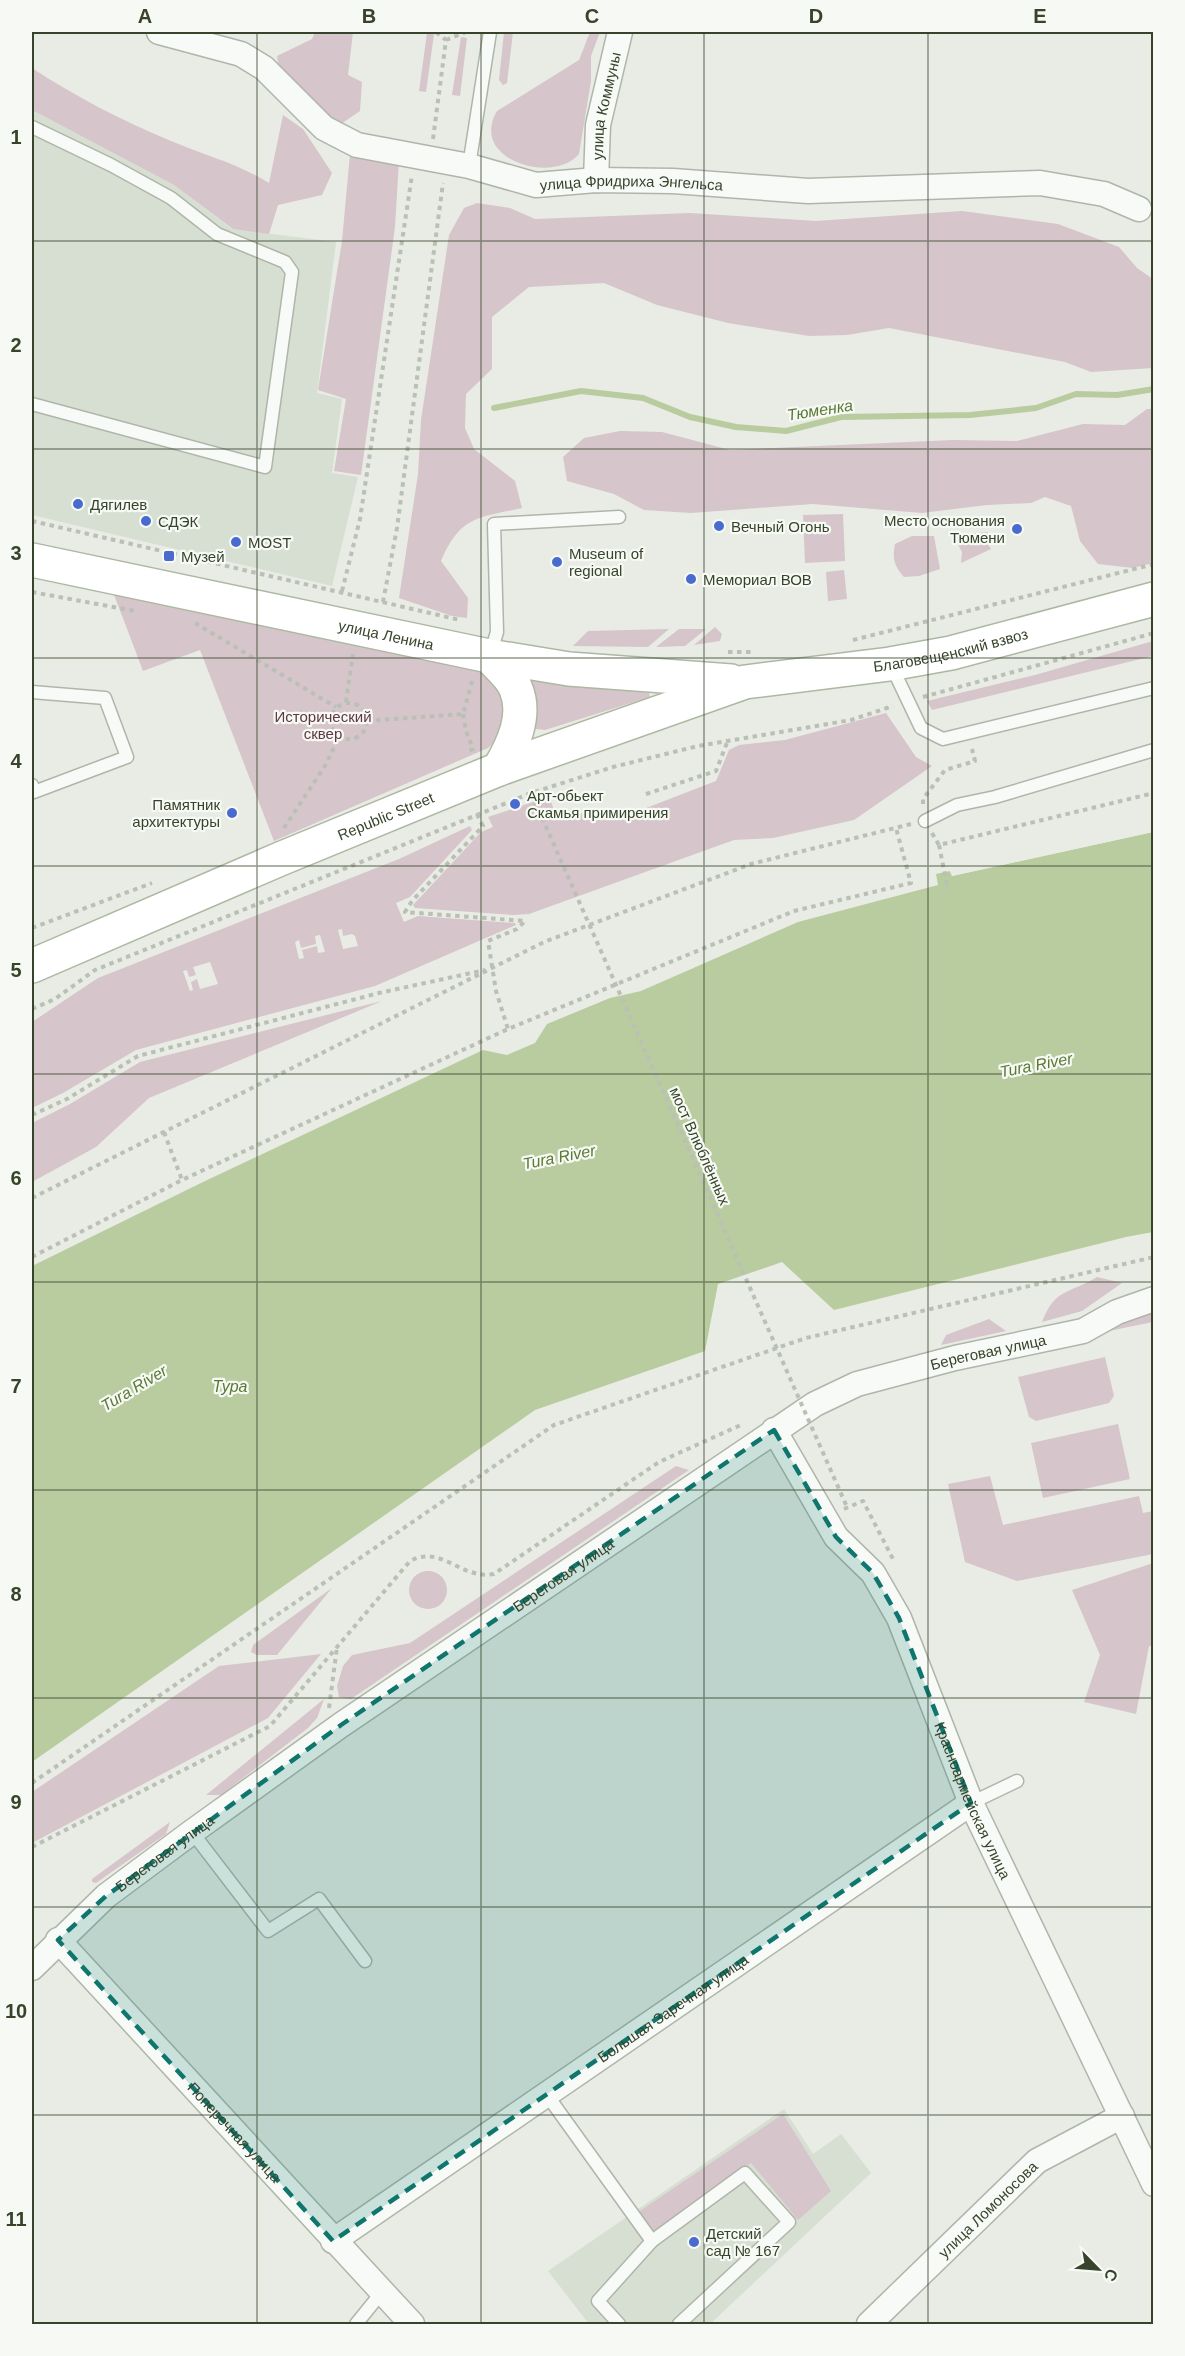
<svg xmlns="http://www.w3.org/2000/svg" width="1185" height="2356" viewBox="0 0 1185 2356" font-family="Helvetica,sans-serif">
	<rect width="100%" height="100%" fill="#e8ece4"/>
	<g fill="#d7ded2">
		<polygon points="32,110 174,185 232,229 336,242 317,393 342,399 332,473 358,477 332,586 32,515"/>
		<polygon points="784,2109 813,2154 841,2134 871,2173 710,2324 589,2324 548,2271"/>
	</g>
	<g fill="#d6c5cb" fill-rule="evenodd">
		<polygon points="315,32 353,32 348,75 362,82 360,111 338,126 279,69 277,56 312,39"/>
		<polygon points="504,32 513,32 507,83 503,85 499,80"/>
		<path d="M590,32H600L591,56V81L579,154C554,185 468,160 497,111L579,60Z"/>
		<polygon points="427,33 434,34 426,92 419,91"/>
		<polygon points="461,37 467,38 460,96 452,95"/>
		<path d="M32,68C76,97 123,121 171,141C206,156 237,163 269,183L283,115L303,129L332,173L322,195L278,205L269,234L233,229L174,185L32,110Z"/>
		<polygon points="350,154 399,160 395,227 361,475 334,471 346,399 318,390 342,241"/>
		<path d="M477,203L510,208L535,219L690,213L816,221L962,211L1058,224L1119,247L1137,268L1153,279V368L1091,372L1065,362L889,328L847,335L809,336L728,323L657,305L604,283L529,287L492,317V369L466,394L465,428L474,449L515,481L522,508C478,518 460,516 441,561L468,598L467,618L452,616L399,598L418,474L421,420L449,235L464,208Z"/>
		<polygon points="1147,409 1153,409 1153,563 1133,568 1098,564 1080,541 1071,506 1045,497 1031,503 987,505 922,513 813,504 691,513 644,510 614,494 567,481 563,457 584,438 620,431 662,432 730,450 953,440 1017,441 1083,424 1125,425"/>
		<polygon points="843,514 845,561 805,563 803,515"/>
		<polygon points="988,532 986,541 991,549 961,563 962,552 953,535"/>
		<path d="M912,536H934L940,569L919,576L904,577C894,566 892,558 895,544Z"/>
		<polygon points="844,570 847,599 828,601 826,572"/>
		<polygon points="113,592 482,668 508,701 498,739 488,748 274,841 200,650 143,671"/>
		<polygon points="715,627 722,634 720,641 694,645"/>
		<polygon points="669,629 648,647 573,646 588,631"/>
		<polygon points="679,629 706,629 685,646 656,647"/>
		<polygon points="1153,641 1153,656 932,710 927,701 1035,675"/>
		<polygon points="532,680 649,693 650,697 545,730 536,729 531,688"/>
		<polygon points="886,713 916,757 932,766 854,820 773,838 734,840 529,914 513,915 415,908 413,905 481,832 493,827 488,817 533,802 551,802 556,815 641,810 716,781 729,750 739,745 785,740"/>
		<path d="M470,826L472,830L410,897L396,903L404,922L418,916L515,923L516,925L375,986L136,1050L63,1093L32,1108V1022L98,978L399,859ZM342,929L343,936L352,934L355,936L358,946L343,949L338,930ZM320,935L325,952L318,953L317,946L302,950L304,958L299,959L295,942L299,940L301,948L316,944L315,936ZM210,962L218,984L200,989L197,979L191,982L193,990L190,991L183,971L187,970L189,977L196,975L193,967Z"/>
		<polygon points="382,1001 149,1098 96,1147 32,1182 32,1123 70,1104 140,1062"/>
		<path d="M1097,1277L1122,1283L1082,1311L1042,1322C1055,1288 1069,1294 1097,1277Z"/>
		<polygon points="1153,1307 1153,1322 1099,1333"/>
		<polygon points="989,1319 1006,1331 941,1345 946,1335"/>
		<polygon points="1105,1357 1114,1396 1109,1403 1036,1421 1029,1417 1018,1377"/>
		<polygon points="1118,1424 1130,1479 1043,1498 1031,1443"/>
		<polygon points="676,1466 689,1470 351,1699 339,1697 337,1686 343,1666 352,1655 410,1643"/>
		<polygon points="990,1476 1003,1525 1139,1496 1143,1513 1153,1511 1153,1554 1017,1581 965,1562 948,1484"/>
		<polygon points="1153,1563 1153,1646 1149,1646 1136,1714 1084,1702 1100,1655 1072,1590"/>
		<circle cx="428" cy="1590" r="19"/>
		<polygon points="332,1588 277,1655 257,1655 251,1652 253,1645"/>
		<polygon points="321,1654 268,1718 32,1843 32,1792 219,1666"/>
		<polygon points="324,1699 317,1718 308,1728 221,1795 206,1795"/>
		<polygon points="170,1822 166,1834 96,1883 92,1882 92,1879"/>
		<polygon points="783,2114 831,2191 798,2220 751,2163 654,2235 637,2213"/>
	</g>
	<polygon fill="#b9cc9f" points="1153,832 1153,1232 1126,1237 834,1310 782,1262 718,1284 705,1351 535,1410 32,1762 32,1266 203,1182 483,1050 507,1055 535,1043 547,1024 610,998 641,991 798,922 938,885 936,874 950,871 952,876"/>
	<polygon fill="#e8ece4" points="1154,829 1153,832 952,876 950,871"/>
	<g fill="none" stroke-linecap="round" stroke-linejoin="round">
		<polyline stroke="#b9cc9f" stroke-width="6" points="494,408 581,391 643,398 690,417 736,427 786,431 841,417 970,415 1036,408 1076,394 1117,395 1154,389"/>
		<defs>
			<g id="lane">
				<polyline points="32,127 111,165 171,198 217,234 285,262 292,272 265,467 32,404"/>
				<polyline points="469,166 490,32"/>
				<polyline points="490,655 497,632 494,524 619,517"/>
				<polyline points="891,665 921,728 943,739 1154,688"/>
				<polyline points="32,692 105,698 127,757 34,792 32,785"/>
				<polyline points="925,821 957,805 995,797 1154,750"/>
				<polyline points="971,1803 1017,1781"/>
				<polyline points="192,1832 268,1931 319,1899 365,1961"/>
				<polyline points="547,2095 652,2241"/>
				<polyline points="356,2324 382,2292"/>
				<polyline points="619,2324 598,2301 652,2241 745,2173 789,2222 679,2324"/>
			</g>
			<g id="street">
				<path id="s1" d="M159,32L241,54L264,68L324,128L357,145L469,166L536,185L596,180L673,181L808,191L1040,183L1104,194L1139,209"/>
				<path id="s2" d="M596,180L598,125L620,32"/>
				<path id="s3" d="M774,1430L836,1537L873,1573L899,1618L971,1803L1154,2184"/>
				<path id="s4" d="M58,1940L412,2324"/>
				<path id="s5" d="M32,1968L106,1896L192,1832L341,1725L815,1404L857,1384L955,1358L1083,1331L1117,1312L1154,1299"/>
				<path id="s6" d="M333,2241L971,1803"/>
				<path id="s7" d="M869,2324L1037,2161L1122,2116"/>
			</g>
			<g id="primary">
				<path id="s8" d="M32,560L489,656L569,669L731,681"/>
				<path d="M489,656C498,666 512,677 516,689C527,716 513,745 499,769"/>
				<path id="s9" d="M32,966L280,859L499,769L745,682L890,664L951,653L1154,599"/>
			</g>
		</defs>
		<use href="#lane" stroke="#afb6a9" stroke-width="15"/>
		<use href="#street" stroke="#afb6a9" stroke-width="27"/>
		<use href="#primary" stroke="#adb8a3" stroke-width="36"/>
		<g stroke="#bac0b6" stroke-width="4" stroke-dasharray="4.5 4.5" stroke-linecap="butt">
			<polyline points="446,40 466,32"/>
			<polyline points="433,139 446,40 436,32"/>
			<polyline points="32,521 460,620"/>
			<polyline points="342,591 360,519 412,175"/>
			<polyline points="32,592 135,611"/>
			<polyline points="383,602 397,528 443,183"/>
			<polyline points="195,623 336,707"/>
			<polyline points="853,640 1154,564"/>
			<polyline points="728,652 751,652"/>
			<polyline points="923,697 1154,633"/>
			<polyline points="346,702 353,654"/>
			<circle cx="349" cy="721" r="18"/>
			<polyline points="463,714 466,731 473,749 469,751"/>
			<polyline points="367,721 463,714 473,678"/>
			<polyline points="646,794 716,771 728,740"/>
			<polyline points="923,804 923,799 945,770 975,761 972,749"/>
			<polyline points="477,814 483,826 412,901 405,912 525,921 517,929 488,941 496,991 508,1029"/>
			<polyline points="284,828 325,766 339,737"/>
			<polyline points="932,833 939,845 1154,793"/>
			<polyline points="939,845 948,890"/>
			<polyline points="32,928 152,883"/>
			<polyline points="32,1009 55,999 95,970 531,793 613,767 698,746 851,720 893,706"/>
			<polyline points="32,1115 67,1099 138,1056 379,993 485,970"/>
			<polyline points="164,1132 182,1180"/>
			<polyline points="32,1198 544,942 751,864 911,824"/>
			<polyline points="32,1257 182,1180 508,1029 794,911 911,883 896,828"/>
			<polyline points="844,1509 863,1501 894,1561"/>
			<polyline points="329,1708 337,1647"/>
			<polyline points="32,1783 554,1425 806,1338 1154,1257"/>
			<path d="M32,1847L270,1726L410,1561C441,1544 461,1580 494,1574L659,1462L743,1424"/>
		</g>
		<use href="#lane" stroke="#f8faf7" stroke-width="12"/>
		<use href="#street" stroke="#f8faf7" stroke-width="24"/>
		<use href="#primary" stroke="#fff" stroke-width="33"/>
		<polyline stroke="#bac0b6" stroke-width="4" stroke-dasharray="4.5 4.5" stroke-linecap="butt" points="531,793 847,1507"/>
	</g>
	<path fill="#0f766e" fill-opacity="0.2" stroke="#0f766e" stroke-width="4.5" stroke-dasharray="12 8" stroke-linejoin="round" d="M774,1430L836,1537L873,1573L899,1618L971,1803L333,2241L58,1940L106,1896L341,1725Z"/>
	<path fill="none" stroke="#37442b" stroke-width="1.5" stroke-opacity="0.55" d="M257,32V2324M481,32V2324M704,32V2324M928,32V2324M32,241H1154M32,449H1154M32,658H1154M32,866H1154M32,1074H1154M32,1282H1154M32,1490H1154M32,1698H1154M32,1907H1154M32,2115H1154"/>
	<g fill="#496bd0" stroke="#f6f9f4" stroke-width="2">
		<circle cx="78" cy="504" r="6"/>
		<circle cx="146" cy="521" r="6"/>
		<circle cx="719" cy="526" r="6"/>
		<circle cx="1017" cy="529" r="6"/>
		<circle cx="236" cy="542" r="6"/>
		<rect x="163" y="550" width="12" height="12" rx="3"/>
		<circle cx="557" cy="562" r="6"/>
		<circle cx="691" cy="579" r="6"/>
		<circle cx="515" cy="804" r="6"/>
		<circle cx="232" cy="813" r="6"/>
		<circle cx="694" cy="2242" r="6"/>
	</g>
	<g text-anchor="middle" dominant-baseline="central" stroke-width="4.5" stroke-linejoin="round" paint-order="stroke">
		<g font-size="15" fill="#37442b" stroke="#f6f9f4">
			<text stroke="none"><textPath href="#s2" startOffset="75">улица Коммуны</textPath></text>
			<text stroke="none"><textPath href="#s1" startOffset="513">улица Фридриха Энгельса</textPath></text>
			<text stroke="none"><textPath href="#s8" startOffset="362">улица Ленина</textPath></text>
			<text stroke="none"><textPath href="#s9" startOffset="976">Благовещенский взвоз</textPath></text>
			<text stroke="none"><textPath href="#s9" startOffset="384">Republic Street</textPath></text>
			<text transform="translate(700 1146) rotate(66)">мост Влюблённых</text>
			<text stroke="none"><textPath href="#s5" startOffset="1148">Береговая улица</textPath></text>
			<text stroke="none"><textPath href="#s5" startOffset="662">Береговая улица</textPath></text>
			<text stroke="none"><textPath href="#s3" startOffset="424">Красноармейская улица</textPath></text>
			<text stroke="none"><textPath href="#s5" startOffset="176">Береговая улица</textPath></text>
			<text stroke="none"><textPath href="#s6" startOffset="412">Большая Заречная улица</textPath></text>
			<text stroke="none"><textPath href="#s4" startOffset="261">Поперечная улица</textPath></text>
			<text stroke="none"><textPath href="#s7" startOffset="165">улица Ломоносова</textPath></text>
		</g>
		<g font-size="15" fill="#37442b" stroke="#f6f9f4" text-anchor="start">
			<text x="90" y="504">Дягилев</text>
			<text x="1005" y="520" text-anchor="end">Место основания<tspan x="1005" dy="17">Тюмени</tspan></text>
			<text x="158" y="521">СДЭК</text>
			<text x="731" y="526">Вечный Огонь</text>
			<text x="248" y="542">MOST</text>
			<text x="569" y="553">Museum of<tspan x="569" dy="17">regional</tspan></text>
			<text x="181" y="556">Музей</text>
			<text x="703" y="579">Мемориал ВОВ</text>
			<text x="527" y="795">Арт-обьект<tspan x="527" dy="17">Скамья примирения</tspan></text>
			<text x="220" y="804" text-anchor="end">Памятник<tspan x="220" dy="17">архитектуры</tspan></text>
			<text x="706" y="2233">Детский<tspan x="706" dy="17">сад № 167</tspan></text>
		</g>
		<g font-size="15" fill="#603844" stroke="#f6f9f4">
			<text x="323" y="716">Исторический<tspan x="323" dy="17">сквер</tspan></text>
		</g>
		<g font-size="16" font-style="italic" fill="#5a7934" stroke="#f6f9f4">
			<text transform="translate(820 410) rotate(-9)">Тюменка</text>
			<text transform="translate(1036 1065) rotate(-11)">Tura River</text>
			<text transform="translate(559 1157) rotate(-11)">Tura River</text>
			<text x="230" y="1386">Тура</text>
			<text transform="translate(134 1388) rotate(-31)">Tura River</text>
		</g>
	</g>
	<rect width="1185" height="2356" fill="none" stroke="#f6f9f4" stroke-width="66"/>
	<g transform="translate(1098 2269) rotate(115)" stroke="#f6f9f4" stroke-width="4.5" paint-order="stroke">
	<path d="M0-4.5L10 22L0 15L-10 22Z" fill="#37442b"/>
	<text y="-9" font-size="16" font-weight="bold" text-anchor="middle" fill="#37442b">С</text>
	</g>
	<rect x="33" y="33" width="1119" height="2290" fill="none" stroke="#37442b" stroke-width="2"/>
	<g font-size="20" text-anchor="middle" font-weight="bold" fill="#37442b">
		<text x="145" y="23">A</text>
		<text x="369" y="23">B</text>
		<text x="592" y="23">C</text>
		<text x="816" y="23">D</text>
		<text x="1040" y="23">E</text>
		<text x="16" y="144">1</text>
		<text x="16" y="352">2</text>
		<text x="16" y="560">3</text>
		<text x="16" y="768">4</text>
		<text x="16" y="977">5</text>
		<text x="16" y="1185">6</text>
		<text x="16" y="1393">7</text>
		<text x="16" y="1601">8</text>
		<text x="16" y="1809">9</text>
		<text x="16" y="2018">10</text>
		<text x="16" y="2226">11</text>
	</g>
</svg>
